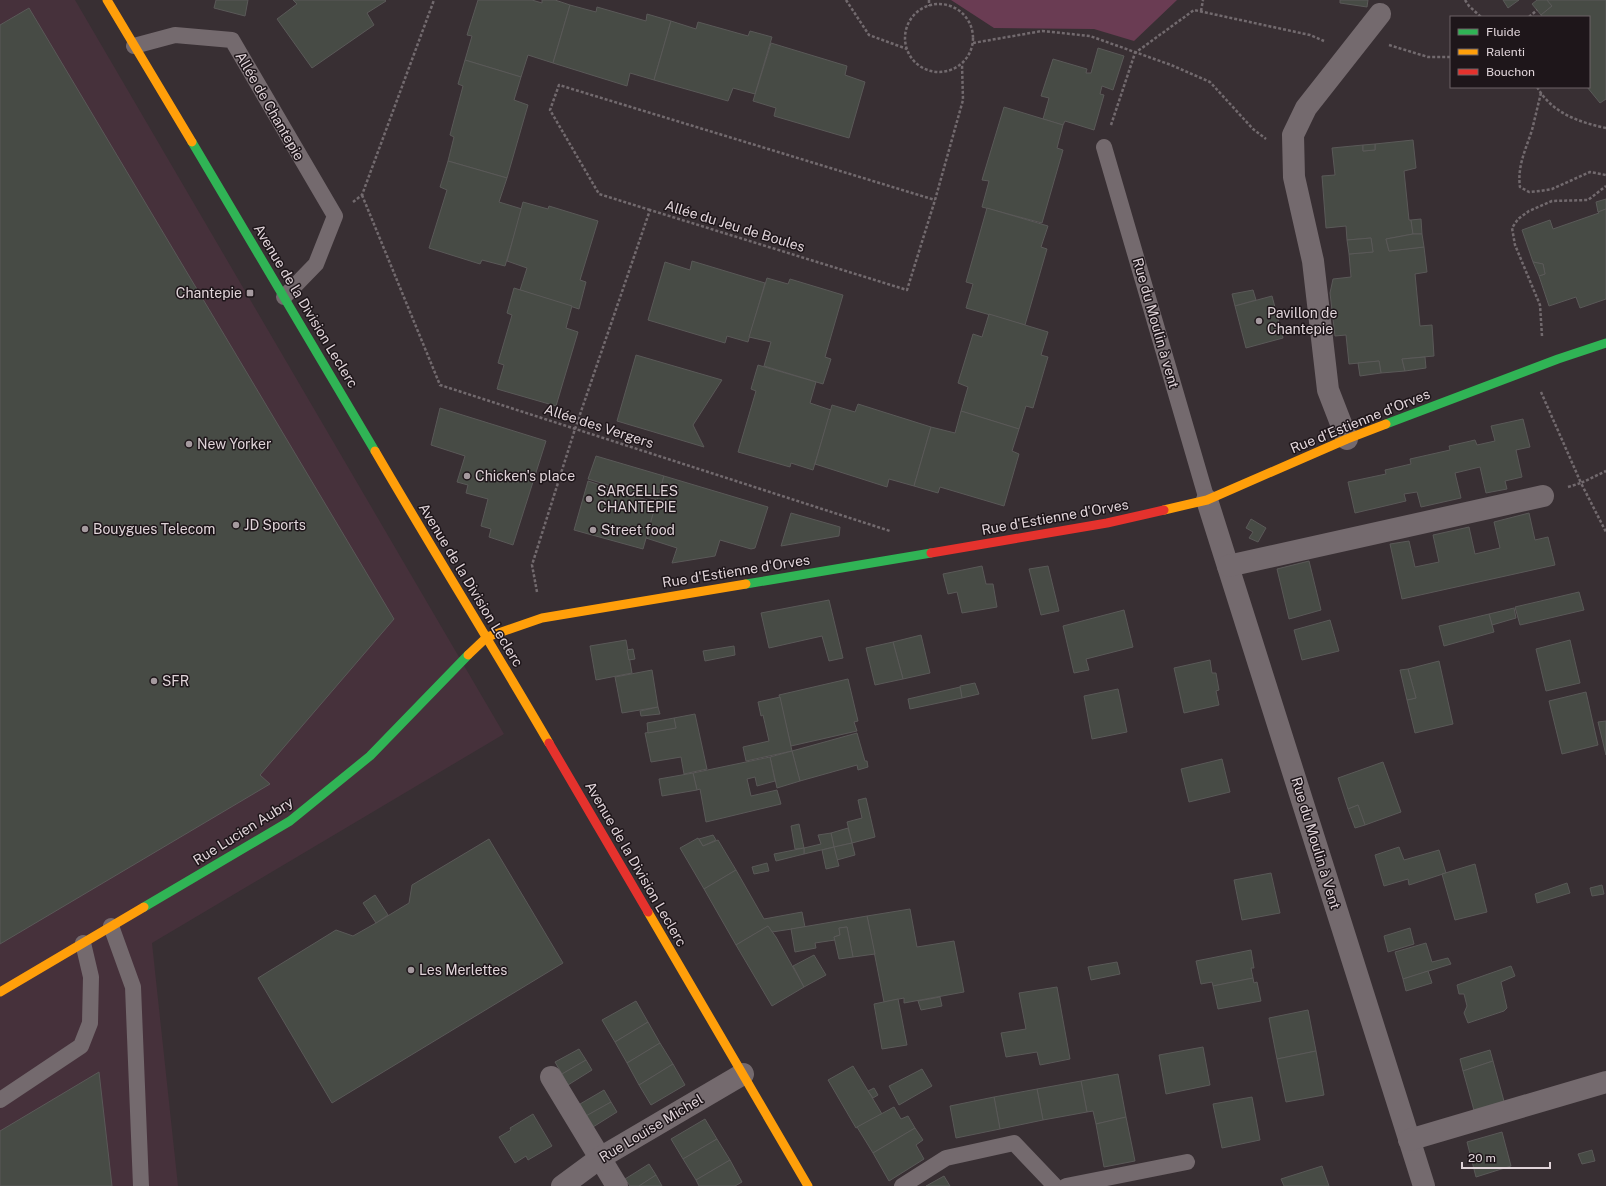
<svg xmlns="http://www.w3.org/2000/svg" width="1606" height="1186" viewBox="0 0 1606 1186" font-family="'Public Sans',sans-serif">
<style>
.built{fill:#46313b}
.green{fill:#6a3c53}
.building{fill:#474b45;stroke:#5a5958}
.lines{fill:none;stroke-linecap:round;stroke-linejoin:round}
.path{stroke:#726a6e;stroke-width:2.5;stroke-dasharray:3 2;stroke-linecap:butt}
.lane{stroke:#746a6e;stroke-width:16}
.street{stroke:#746a6e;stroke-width:22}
.fast{stroke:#30b455;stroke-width:9}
.slow{stroke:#ff9f0a;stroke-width:9}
.jam{stroke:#e5322d;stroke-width:9}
.poi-dot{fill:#a59a9f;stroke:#1e161a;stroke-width:1.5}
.labels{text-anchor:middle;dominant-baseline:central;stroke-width:3;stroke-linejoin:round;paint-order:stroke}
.street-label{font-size:14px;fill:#e0d4d9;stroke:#1e161a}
.poi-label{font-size:14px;fill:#e0d4d9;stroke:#1e161a;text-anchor:start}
</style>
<rect width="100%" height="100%" fill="#382f33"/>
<polygon class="built" points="0,0 75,0 504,734 152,943 178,1186 0,1186"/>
<polygon class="green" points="951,0 1177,0 1134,41 1094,29 994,28"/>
<g class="building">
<polygon points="216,0 248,0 245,16 214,8"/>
<polygon points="293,0 385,0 386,1 367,13 374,25 312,68 277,19 297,4"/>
<polygon points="478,0 532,0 542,3 542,0 555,0 570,5 553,63 528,55 521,77 465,60 472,36 467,35"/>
<polygon points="1340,0 1368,0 1367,7 1340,3"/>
<polygon points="1503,0 1519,0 1508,8"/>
<polygon points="1537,0 1547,0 1552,6 1541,15 1532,4"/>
<polygon points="1547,0 1606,0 1606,99 1600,103 1587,87 1589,87 1589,17 1542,17 1541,15 1552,6"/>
<polygon points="570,5 596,12 597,7 646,21 647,14 671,21 654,80 630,73 627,86 553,63"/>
<polygon points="29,8 394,619 260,775 270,784 0,944 0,25"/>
<polygon points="671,21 696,29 698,22 748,36 750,31 772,37 755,94 733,88 728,101 654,80"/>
<polygon points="771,43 847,66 845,75 865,82 849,138 774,116 776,108 753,101"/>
<polygon points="1098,48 1124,56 1113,90 1102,86 1100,94 1104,95 1094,130 1065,121 1063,125 1043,119 1049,98 1041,96 1053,59 1087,69 1086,73 1091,73"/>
<polygon points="465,60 521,77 514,100 528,105 507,178 448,161 454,137 450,135 463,86 458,84"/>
<polygon points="1004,107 1063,125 1057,148 1063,150 1042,223 982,207 989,181 982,180"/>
<polygon points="1413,140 1416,168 1404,171 1409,220 1411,220 1413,234 1386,239 1389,251 1424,247 1427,272 1415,274 1420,326 1432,325 1434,356 1402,359 1405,371 1381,373 1379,361 1349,364 1346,335 1335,336 1330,293 1333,279 1351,277 1349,254 1373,252 1371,238 1347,240 1346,226 1326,228 1322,176 1335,175 1332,148 1363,145 1363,151 1375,150 1375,144"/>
<polygon points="1375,144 1375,150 1363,151 1363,145"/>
<polygon points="448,161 507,178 499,202 522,209 505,266 482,260 480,264 429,248 447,190 440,187"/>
<polygon points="1606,199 1606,209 1598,212 1596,202"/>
<polygon points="523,202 548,209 549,206 598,221 580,280 586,282 579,309 520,290 527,268 507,261"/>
<polygon points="987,208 1048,226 1041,247 1047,249 1025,325 966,308 973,284 966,282"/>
<polygon points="1606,209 1606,299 1580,308 1576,297 1549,306 1539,276 1545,274 1543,264 1533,262 1522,230 1550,220 1553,229 1599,213 1598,212"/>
<polygon points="1421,219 1422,234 1413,234 1411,220"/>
<polygon points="1413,234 1422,234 1424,247 1389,251 1386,239"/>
<polygon points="1371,238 1373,252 1349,254 1347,240"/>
<polygon points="692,261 765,283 748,342 727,336 725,343 648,320 665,262 690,270"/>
<polygon points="1533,262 1543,264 1545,274 1539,276"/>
<polygon points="767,278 788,284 790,279 843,295 825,357 831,359 823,384 764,366 771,342 749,337"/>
<polygon points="514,288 572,306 566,328 578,332 556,406 497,389 504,365 498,363 512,315 507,313"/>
<polygon points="1253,290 1256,300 1235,306 1232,294"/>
<polygon points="1272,296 1283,338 1246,348 1235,306"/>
<polygon points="989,314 1048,332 1041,355 1048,357 1033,408 1026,406 1019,429 961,411 968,387 958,383 973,334 982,337"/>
<polygon points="636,355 722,380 693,425 704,447 617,421"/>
<polygon points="1425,357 1426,368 1405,371 1402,359"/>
<polygon points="1379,361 1381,373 1360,376 1358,363"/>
<polygon points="758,365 816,382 810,403 831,410 813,470 791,463 790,467 738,452 756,391 751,389"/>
<polygon points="858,404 931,427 914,486 889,479 887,487 815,464 832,405 855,412"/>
<polygon points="440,408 546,441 513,545 489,537 491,529 481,526 488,499 466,493 468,485 457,482 465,456 431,445"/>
<polygon points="961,411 1019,429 1012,451 1019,454 1004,506 940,487 938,493 914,486 931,427 955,433"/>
<polygon points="1523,419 1530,447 1516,450 1522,477 1505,481 1507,489 1486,493 1480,467 1455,473 1461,498 1421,507 1417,492 1404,494 1406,501 1355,513 1348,482 1386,474 1385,470 1411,464 1410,459 1450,450 1449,446 1475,440 1477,445 1495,441 1491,426"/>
<polygon points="596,456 664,476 657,500 588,479"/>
<polygon points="664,476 768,507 755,548 751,549 720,540 715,556 672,563 677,548 646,538"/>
<polygon points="588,481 656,503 643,549 574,530"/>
<polygon points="791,513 840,527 839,536 781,546"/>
<polygon points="1529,513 1535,540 1548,537 1555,565 1402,599 1390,544 1409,541 1415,567 1439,562 1433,535 1469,527 1475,554 1500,548 1494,522"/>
<polygon points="1251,519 1266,528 1258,542 1249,538 1253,532 1246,528"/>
<polygon points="1309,561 1321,610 1289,619 1277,569"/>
<polygon points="982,566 986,584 993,584 997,607 962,613 957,592 948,594 943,574"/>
<polygon points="1048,566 1059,611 1041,615 1029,569"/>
<polygon points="1579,592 1584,610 1520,625 1515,607"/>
<polygon points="829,600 843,658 829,661 822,636 769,648 761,613"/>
<polygon points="1514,608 1516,618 1492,625 1489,614"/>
<polygon points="1124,610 1133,647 1086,659 1089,670 1074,673 1063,626"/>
<polygon points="1489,614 1494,632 1444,646 1439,626"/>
<polygon points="1330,620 1339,651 1302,660 1294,630"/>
<polygon points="921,635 930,673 903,679 893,642"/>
<polygon points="626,640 632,673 596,680 590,646"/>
<polygon points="1570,640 1580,683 1546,691 1536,649"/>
<polygon points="893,642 903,679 875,685 866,648"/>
<polygon points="734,646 735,655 705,661 703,651"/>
<polygon points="633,649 635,659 629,660 627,650"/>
<polygon points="1210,660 1212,673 1216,673 1219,690 1216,691 1219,705 1184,713 1174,668"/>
<polygon points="1439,661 1453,724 1415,733 1407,700 1416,698 1408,669"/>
<polygon points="1408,669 1416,698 1407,700 1400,670"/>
<polygon points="652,670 658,707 622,713 615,677"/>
<polygon points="848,679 858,721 854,722 857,731 791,746 779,695"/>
<polygon points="975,683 979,694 962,698 960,686"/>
<polygon points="960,687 962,698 910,709 908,699"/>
<polygon points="1118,689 1127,732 1092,739 1084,696"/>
<polygon points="1586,692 1598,745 1562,754 1549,701"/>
<polygon points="780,697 792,751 746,761 743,747 769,741 763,715 761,716 758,702"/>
<polygon points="658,707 660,714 641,716 640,711"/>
<polygon points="695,714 707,769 684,774 681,757 651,762 645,733 676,728 674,718"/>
<polygon points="674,718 676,728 648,733 647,723"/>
<polygon points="1606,721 1606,755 1598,722"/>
<polygon points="857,733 865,761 867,761 868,767 858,770 857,765 800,781 792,751"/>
<polygon points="792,751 800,781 777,788 770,757"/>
<polygon points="770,757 775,781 757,786 755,777 747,779 751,796 777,790 781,804 706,822 700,789 697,790 693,773"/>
<polygon points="1222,759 1230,792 1189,802 1181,769"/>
<polygon points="1383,762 1401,812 1365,825 1358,805 1348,809 1338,778"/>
<polygon points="693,773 697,790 662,796 659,779"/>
<polygon points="866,798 875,837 852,843 847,822 862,818 858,800"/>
<polygon points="1358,805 1365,825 1355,828 1348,809"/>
<polygon points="799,824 804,848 795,849 791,826"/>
<polygon points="848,828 852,843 834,847 831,833"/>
<polygon points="831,833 834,847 804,854 804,848 821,844 818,835"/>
<polygon points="713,835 716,840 703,846 699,839"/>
<polygon points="698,838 703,846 718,840 736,870 704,889 680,848"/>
<polygon points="489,839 563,963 332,1103 258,978 336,930 353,936 376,923 409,903 412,885"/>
<polygon points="852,843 855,855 837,860 834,847"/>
<polygon points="834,847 839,866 826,869 822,850"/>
<polygon points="1399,847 1404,860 1439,850 1446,873 1409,885 1408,879 1384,886 1375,855"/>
<polygon points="804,848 804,854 776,861 774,854"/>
<polygon points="767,863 769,871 754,874 752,867"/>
<polygon points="1475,864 1487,912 1455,920 1442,874"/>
<polygon points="736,870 764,919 802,912 805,927 772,932 768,926 736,945 704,889"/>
<polygon points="1271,873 1280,913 1242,920 1234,880"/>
<polygon points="1567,883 1570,893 1537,903 1535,894"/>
<polygon points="1602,885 1604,894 1592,896 1590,888"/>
<polygon points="375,895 388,915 376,923 363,903"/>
<polygon points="910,909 917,947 954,941 964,992 904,1003 904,998 884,1002 867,916"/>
<polygon points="867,916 875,954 853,957 847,927 839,928 840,935 834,937 835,940 815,943 816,948 795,952 791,929"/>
<polygon points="768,926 776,937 804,987 772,1006 736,945"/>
<polygon points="847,927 853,957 839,959 834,937 840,935 839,928"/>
<polygon points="1410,928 1414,944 1388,952 1384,936"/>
<polygon points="1426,943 1432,962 1448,958 1451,964 1403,979 1395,952"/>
<polygon points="1251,950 1254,968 1251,968 1253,978 1213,986 1212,982 1201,984 1196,961"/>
<polygon points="814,955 826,975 804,987 793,966"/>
<polygon points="1117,962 1120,974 1091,980 1088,967"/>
<polygon points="1511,966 1515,976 1501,982 1507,1008 1504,1011 1468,1023 1464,1013 1467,1006 1464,994 1459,994 1457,985"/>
<polygon points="1428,971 1432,983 1406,991 1403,979"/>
<polygon points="1253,978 1254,983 1257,982 1261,1001 1218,1009 1213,986"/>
<polygon points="1057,987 1070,1059 1040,1065 1037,1052 1006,1057 1001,1033 1026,1029 1019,993"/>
<polygon points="940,997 942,1006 921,1010 918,1001"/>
<polygon points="898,999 907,1045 882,1049 874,1004"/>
<polygon points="636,1001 648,1022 615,1042 602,1020"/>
<polygon points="1308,1010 1316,1051 1277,1059 1269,1018"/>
<polygon points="648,1022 660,1043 627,1063 615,1042"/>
<polygon points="660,1043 673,1064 639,1085 627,1063"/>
<polygon points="1203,1047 1210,1085 1166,1094 1159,1055"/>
<polygon points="579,1049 586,1060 562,1074 555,1062"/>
<polygon points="1490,1050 1493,1061 1463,1071 1460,1059"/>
<polygon points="1316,1051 1324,1095 1286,1102 1277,1059"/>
<polygon points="586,1060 592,1070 568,1085 562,1074"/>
<polygon points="1493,1061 1505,1105 1475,1114 1463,1071"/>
<polygon points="673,1064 685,1085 651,1105 639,1085"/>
<polygon points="853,1066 882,1114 856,1128 828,1080"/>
<polygon points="922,1069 932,1086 899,1105 889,1086"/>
<polygon points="99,1072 112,1186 0,1186 0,1131"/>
<polygon points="1118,1074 1126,1117 1096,1124 1093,1111 1087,1112 1081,1081"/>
<polygon points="1081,1081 1087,1112 1043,1120 1037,1089"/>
<polygon points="874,1088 878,1095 873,1098 868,1091"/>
<polygon points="1037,1089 1043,1120 1000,1129 994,1097"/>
<polygon points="604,1090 611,1102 586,1116 580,1104"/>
<polygon points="994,1097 1000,1129 956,1138 950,1106"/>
<polygon points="1252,1097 1260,1140 1222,1148 1213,1104"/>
<polygon points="611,1102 617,1112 593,1127 586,1116"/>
<polygon points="894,1107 901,1119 908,1116 915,1128 873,1153 857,1127"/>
<polygon points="533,1114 552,1146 528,1160 526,1156 515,1163 499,1137 511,1130 510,1128"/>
<polygon points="1126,1117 1135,1161 1104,1167 1096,1124"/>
<polygon points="705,1119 717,1139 683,1159 671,1139"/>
<polygon points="915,1128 923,1140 916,1145 924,1159 889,1181 873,1153"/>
<polygon points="1502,1132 1511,1166 1476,1177 1467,1142"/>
<polygon points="717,1139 730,1160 696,1180 683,1159"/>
<polygon points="1592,1150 1595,1161 1582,1164 1578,1154"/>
<polygon points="730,1160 742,1182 735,1186 699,1186 696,1180"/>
<polygon points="649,1164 656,1175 639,1186 630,1186 625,1179"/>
<polygon points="1322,1166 1329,1186 1284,1186 1281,1179"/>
<polygon points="656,1175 662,1186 639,1186"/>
<polygon points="944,1176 950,1186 926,1186"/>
</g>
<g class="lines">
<g class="path">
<polyline points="846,0 869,35 907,49"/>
<polyline points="929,0 929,6"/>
<polyline points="1465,0 1469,6 1481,17"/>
<circle cx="939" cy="38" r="34"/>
<polyline points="1201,11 1203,0"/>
<polyline points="1529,17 1537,10"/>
<polyline points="973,43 1042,31 1090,36 1171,65 1210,82 1253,129 1266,139"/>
<polyline points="1389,45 1428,57 1451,57"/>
<path d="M1537 87C1552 113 1578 122 1606 128"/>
<path d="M1541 93C1538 105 1535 118 1532 130 1526 149 1517 166 1520 187L1529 192 1540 191 1552 189 1590 172 1606 175"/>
<polyline points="1111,125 1135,53 1194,10 1310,35 1324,41"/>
<polyline points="362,195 440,385 890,531"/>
<polyline points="353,202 362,195 434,0"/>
<polyline points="650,210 599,194 550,110 559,85 935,200"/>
<polyline points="1542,336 1540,305 1515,245 1512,228 1518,219 1529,211 1552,201 1588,200 1606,186"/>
<polyline points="1541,392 1581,483 1606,471"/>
<polyline points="1568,487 1581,483 1606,532"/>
<polyline points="537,592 532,565 575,429 650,210 907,290 935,200 963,100 962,64"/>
</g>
<g class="lane">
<polyline points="134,46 175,35 232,40 335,216 316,264 284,297"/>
<polyline points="1104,147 1207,500"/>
<polyline points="111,926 133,987 141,1186"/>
<polyline points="0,1100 81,1046 90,1023 91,977 83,943"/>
<polyline points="902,1186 946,1158 1014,1143 1055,1186"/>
<polyline points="1066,1186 1187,1162"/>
</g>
<g class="street">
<polyline points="1347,439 1328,390 1313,261 1294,177 1293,135 1306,108 1380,14"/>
<polyline points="1207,500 1424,1186"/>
<polyline points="1228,566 1543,496"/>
<polyline points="551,1077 617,1186"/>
<polyline points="1409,1140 1606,1082"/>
<polyline points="562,1186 600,1158 743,1074"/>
</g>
<g class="fast">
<polyline points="192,142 375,451"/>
<polyline points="1386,424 1558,359 1606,343"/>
<polyline points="746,584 931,553"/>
<polyline points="144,907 290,821 370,756 468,655"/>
</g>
<g class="slow">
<polyline points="107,0 192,142"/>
<path d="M375 451C432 549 492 645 549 743"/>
<polyline points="1164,510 1207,500 1347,439 1386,424"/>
<polyline points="468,655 487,637 542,618 746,584"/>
<polyline points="648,912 808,1186"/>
<polyline points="0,992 144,907"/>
</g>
<g class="jam">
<polyline points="931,553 1107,523 1164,510"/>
<polyline points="549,743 648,912"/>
</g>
</g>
<g class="poi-dot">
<rect x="246" y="289" width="8" height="8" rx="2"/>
<circle cx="1259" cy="321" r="4"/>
<circle cx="189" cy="444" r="4"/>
<circle cx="467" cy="476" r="4"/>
<circle cx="589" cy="499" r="4"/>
<circle cx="236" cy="525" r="4"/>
<circle cx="85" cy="529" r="4"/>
<circle cx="593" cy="530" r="4"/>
<circle cx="154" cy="681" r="4"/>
<circle cx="411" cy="970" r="4"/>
</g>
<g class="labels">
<g class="street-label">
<text transform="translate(270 106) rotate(60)">Allée de Chantepie</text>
<text transform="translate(735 226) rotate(17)">Allée du Jeu de Boules</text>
<text transform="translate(306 306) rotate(59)">Avenue de la Division Leclerc</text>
<text transform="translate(1156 323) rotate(74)">Rue du Moulin à vent</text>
<text transform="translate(1360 421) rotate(-22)">Rue d'Estienne d'Orves</text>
<text transform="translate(599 426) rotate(18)">Allée des Vergers</text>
<text transform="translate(1055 517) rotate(-10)">Rue d'Estienne d'Orves</text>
<text transform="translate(736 571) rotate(-9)">Rue d'Estienne d'Orves</text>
<text transform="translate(471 585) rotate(59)">Avenue de la Division Leclerc</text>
<text transform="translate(243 831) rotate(-32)">Rue Lucien Aubry</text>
<text transform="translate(1316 843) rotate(73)">Rue du Moulin à Vent</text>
<text transform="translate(636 864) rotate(60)">Avenue de la Division Leclerc</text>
<text transform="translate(651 1128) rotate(-31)">Rue Louise Michel</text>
</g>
<g class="poi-label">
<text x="242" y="293" text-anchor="end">Chantepie</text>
<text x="1267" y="313">Pavillon de<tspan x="1267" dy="16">Chantepie</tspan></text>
<text x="197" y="444">New Yorker</text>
<text x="475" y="476">Chicken's place</text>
<text x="597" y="491">SARCELLES<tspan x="597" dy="16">CHANTEPIE</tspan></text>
<text x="244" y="525">JD Sports</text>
<text x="93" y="529">Bouygues Telecom</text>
<text x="601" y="530">Street food</text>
<text x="162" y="681">SFR</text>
<text x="419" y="970">Les Merlettes</text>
</g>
</g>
<rect x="1450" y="16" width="140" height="72" fill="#1e161a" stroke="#6c6266"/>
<rect x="1458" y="29" width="20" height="6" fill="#30b455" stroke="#6c6266"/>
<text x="1486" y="36" font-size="12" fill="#e0d4d9">Fluide</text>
<rect x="1458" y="49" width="20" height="6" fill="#ff9f0a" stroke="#6c6266"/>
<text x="1486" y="56" font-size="12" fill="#e0d4d9">Ralenti</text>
<rect x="1458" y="69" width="20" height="6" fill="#e5322d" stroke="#6c6266"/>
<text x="1486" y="76" font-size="12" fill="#e0d4d9">Bouchon</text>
<path d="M1462 1162v6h88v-6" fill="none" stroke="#e0d4d9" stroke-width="2"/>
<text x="1468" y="1162" font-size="12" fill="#e0d4d9" stroke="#1e161a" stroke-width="3" paint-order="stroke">20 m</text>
</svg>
